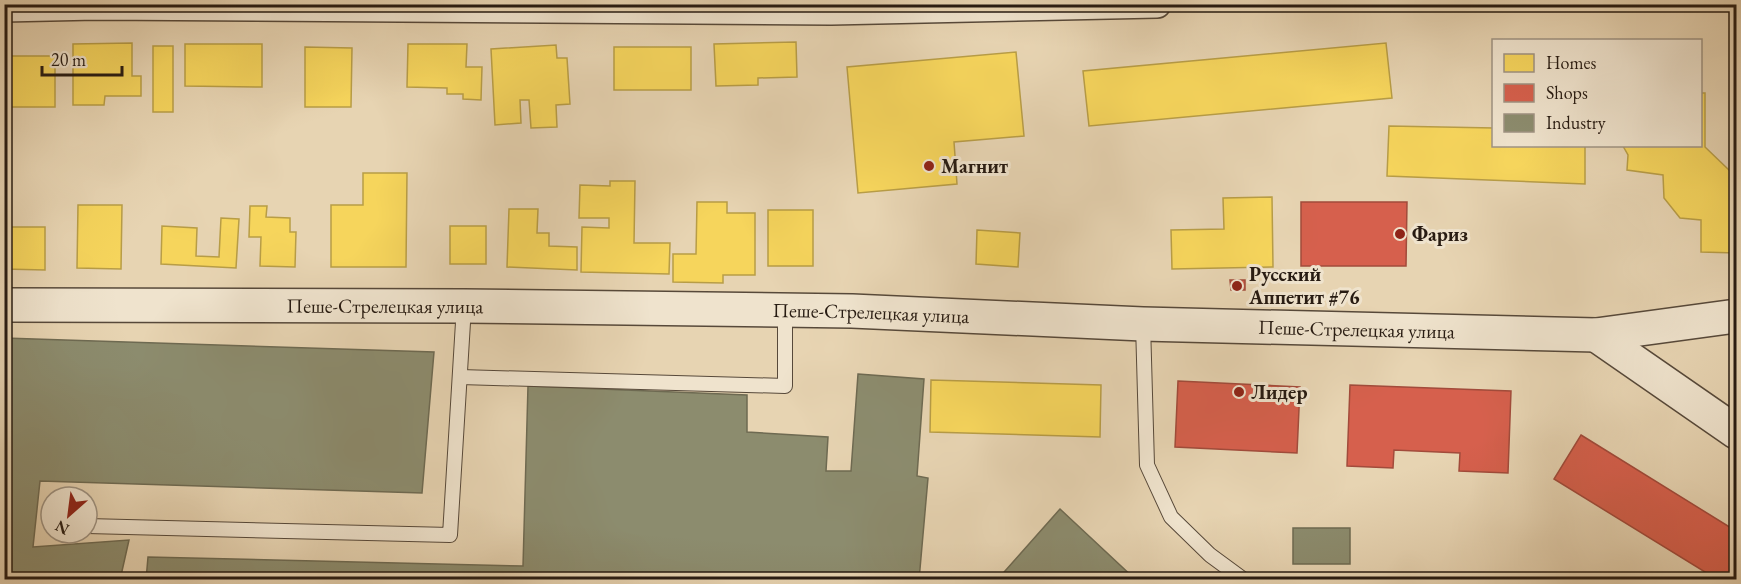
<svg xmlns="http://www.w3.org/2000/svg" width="1741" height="584" viewBox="0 0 1741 584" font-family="'EB Garamond',serif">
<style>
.homes{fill:#f6d55c;stroke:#b89d46;stroke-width:1.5}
.shops{fill:#d6604d;stroke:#a24b3b;stroke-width:1.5}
.industry{fill:#8c8c6e;stroke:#6e6a52;stroke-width:1.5}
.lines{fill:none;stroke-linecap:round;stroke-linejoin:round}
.service-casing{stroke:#57493a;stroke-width:16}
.minor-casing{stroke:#57493a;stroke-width:30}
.tertiary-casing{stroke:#57493a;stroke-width:36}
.service{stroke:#efe3cd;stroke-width:14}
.minor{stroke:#efe3cd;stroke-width:27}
.tertiary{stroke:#efe3cd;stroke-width:33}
.poi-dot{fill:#8f2418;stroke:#efe3cd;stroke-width:2}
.labels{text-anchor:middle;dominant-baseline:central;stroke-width:6;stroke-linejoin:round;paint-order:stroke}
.poi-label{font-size:20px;font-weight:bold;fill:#271b12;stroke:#efe3cd;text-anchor:start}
.street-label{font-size:20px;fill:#271b12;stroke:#efe3cd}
</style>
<rect width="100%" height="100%" fill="#e7d4b2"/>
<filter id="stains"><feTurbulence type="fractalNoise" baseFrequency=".00333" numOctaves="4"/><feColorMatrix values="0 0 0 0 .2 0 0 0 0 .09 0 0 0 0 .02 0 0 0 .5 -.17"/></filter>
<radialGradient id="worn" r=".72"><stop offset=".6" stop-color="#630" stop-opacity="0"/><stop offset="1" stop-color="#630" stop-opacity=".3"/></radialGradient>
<g class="homes">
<polygon points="796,42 797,77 758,78 758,85 716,86 714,44"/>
<polygon points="132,43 132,76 141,76 141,96 105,96 104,105 73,105 73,44"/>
<polygon points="1386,43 1392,98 1089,126 1083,71"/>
<polygon points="185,44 262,44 262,87 185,86"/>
<polygon points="408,44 467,44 466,67 482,67 481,100 463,99 463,94 447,94 447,88 407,87"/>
<polygon points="556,45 557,58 567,58 570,104 556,105 557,127 531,128 529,100 520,100 521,123 495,125 491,49"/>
<rect x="153" y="46" width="20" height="66"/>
<polygon points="305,47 352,48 351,107 305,107"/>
<rect x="614" y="47" width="77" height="43"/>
<polygon points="1016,52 1024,136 954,142 957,184 858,193 847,67"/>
<rect x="9" y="56" width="46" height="51"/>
<polygon points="1700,93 1705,93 1705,147 1729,170 1736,170 1736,253 1701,252 1701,220 1680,218 1664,198 1663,175 1627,170 1628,155 1623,146 1700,146"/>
<polygon points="1389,126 1494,128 1494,146 1585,146 1585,184 1387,176"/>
<polygon points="363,173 407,173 406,267 331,267 331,205 363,205"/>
<polygon points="610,181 635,181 634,243 670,243 669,274 581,272 582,227 609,228 609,218 579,218 580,185 610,186"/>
<polygon points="1272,197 1273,267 1172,269 1171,230 1224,229 1223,198"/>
<polygon points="697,202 727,202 727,213 755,213 755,275 723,275 723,283 673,282 673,254 696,254"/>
<polygon points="78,205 122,205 121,269 77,268"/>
<polygon points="250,206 267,206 266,217 290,218 290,232 296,232 295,267 260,266 261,237 249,237"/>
<polygon points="509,209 538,209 537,233 549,233 549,246 577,247 577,270 507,267"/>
<rect x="768" y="210" width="45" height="56"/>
<polygon points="221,218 239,219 236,268 161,264 162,226 197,228 196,256 219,257"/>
<rect x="450" y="226" width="36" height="38"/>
<polygon points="4,227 45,227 45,270 4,269"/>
<polygon points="977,230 1020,233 1018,267 976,264"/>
<polygon points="931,380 1101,385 1100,437 930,432"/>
</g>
<g class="shops">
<polygon points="1301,202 1407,202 1406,266 1301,266"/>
<polygon points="1230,280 1245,280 1245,290 1231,290"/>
<polygon points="1178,381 1300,387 1297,453 1175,447"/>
<polygon points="1350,385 1511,391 1508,473 1459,471 1460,453 1394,450 1393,468 1347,466"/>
<polygon points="1581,435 1736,531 1736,580 1718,580 1554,479"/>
</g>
<g class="industry">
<polygon points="4,338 434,352 422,493 40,481 33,547 129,540 120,580 4,580"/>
<polygon points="858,374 924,379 917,476 928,478 919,580 146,580 148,557 523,566 528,386 747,395 747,432 828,437 826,471 851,471"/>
<polygon points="1060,509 1136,580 997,580"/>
<rect x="1293" y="528" width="57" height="36"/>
</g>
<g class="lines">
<g class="service-casing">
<g id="service">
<polyline points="1143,324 1147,465 1171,517 1210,555 1244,580"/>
<polyline points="460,377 785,386 785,310"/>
<polyline points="87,526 450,535 464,306"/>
</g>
</g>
<g class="minor-casing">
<polyline id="minor" points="4,8 96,6 831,11 1157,4"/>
</g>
<g class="tertiary-casing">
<g id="tertiary">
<path id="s1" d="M4 305 464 306 852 311 1143 324 1596 335 1736 316"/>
<polyline points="1596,335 1736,432"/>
</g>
</g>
<use href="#service" class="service"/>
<use href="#minor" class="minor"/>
<use href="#tertiary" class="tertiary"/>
</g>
<g class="poi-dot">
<circle cx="929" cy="166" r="6"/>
<circle cx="1400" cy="234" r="6"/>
<circle cx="1237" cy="286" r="6"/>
<circle cx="1239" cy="392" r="6"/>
</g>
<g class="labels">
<g class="poi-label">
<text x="941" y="166">Магнит</text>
<text x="1412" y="234">Фариз</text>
<text x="1249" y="274">Русский<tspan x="1249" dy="23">Аппетит #76</tspan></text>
<text x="1251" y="392">Лидер</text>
</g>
<g class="street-label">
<text stroke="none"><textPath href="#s1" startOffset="381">Пеше-Стрелецкая улица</textPath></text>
<text stroke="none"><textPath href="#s1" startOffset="867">Пеше-Стрелецкая улица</textPath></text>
<text stroke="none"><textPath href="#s1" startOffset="1353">Пеше-Стрелецкая улица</textPath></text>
</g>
</g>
<rect width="1741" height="584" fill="none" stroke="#e7d4b2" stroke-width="24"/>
<rect x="6" y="6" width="1729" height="572" fill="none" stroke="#271b12" stroke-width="3"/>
<rect x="12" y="12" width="1717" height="560" fill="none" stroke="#271b12" stroke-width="1.5"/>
<rect x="1492" y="39" width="210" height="108" fill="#efe3cd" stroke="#9f9382" stroke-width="1.5"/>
<rect x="1504" y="54" width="30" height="18" fill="#f6d55c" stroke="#9f9382" stroke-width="1.5"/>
<text x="1546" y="69" font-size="18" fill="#271b12">Homes</text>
<rect x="1504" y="84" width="30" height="18" fill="#d6604d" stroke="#9f9382" stroke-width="1.5"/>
<text x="1546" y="99" font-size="18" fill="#271b12">Shops</text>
<rect x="1504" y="114" width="30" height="18" fill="#8c8c6e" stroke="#9f9382" stroke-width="1.5"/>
<text x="1546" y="129" font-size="18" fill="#271b12">Industry</text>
<g transform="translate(69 515) rotate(208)"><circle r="28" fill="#efe3cd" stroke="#9f9382" stroke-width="1.5"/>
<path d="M0-4.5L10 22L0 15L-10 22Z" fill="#8f2418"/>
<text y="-9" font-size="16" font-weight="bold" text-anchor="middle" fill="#271b12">N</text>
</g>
<path d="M42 66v9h80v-9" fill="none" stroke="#271b12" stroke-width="3"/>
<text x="51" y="66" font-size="18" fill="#271b12" stroke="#efe3cd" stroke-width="4.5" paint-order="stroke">20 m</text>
<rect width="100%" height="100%" filter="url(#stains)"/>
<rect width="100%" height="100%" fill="url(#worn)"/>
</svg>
